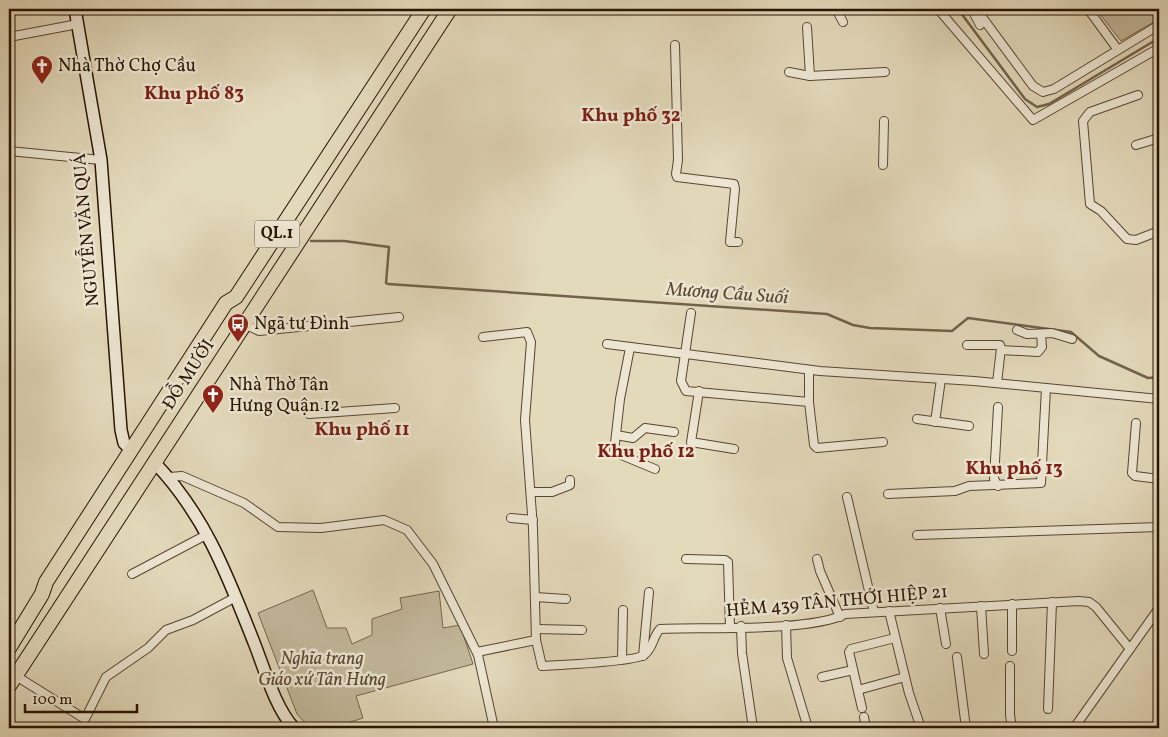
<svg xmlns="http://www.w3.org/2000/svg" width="1168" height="737" viewBox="0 0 1168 737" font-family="Vollkorn,serif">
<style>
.green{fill:#c3b89c;stroke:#76664f}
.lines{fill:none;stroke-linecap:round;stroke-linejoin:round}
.stream{stroke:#73624b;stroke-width:2.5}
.street-casing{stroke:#584630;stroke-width:10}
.secondary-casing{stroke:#291502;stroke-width:14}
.highway-casing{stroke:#291502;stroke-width:16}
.street{stroke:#ede6d3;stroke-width:8}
.secondary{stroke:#ede6d3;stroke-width:11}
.highway{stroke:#e3d9bb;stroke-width:14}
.labels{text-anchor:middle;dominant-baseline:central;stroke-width:5;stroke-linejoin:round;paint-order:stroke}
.shield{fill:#ede6d3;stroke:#645441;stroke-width:1}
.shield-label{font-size:16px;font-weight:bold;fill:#291502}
.poi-label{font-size:18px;fill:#291502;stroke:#ede6d3;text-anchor:start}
.street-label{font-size:18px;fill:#291502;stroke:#ede6d3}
.park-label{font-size:18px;font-style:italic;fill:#574630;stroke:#ede6d3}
.neighbourhood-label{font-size:19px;font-weight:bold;fill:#7a1f14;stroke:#ede6d3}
.water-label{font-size:19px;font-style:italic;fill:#5a4933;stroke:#ede6d3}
</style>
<rect width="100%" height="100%" fill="#e3d9bb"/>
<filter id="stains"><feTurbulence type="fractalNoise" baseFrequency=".004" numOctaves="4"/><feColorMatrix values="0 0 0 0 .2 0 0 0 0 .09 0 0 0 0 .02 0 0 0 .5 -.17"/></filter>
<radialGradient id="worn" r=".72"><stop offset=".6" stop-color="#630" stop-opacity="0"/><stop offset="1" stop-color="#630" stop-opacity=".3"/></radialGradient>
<g class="green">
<polygon points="1096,9 1159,9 1159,19 1121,41"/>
<polygon points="313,590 327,628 346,628 352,644 372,635 372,619 402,609 400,598 439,591 443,628 460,625 473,664 356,696 363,718 331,728 310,728 297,714 258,613"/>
</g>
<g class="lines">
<g class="stream">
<polyline points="958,9 1025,99 1037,107 1049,104 1159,38"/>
<polyline points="311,241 344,241 389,247 386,283 388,284 827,314 853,325 870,328 952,331 968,318 1071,332 1099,356 1148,378 1159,377"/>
</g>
<g class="street-casing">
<g id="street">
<polyline points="836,9 843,22"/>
<polyline points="938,9 1033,120 1159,48"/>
<polyline points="976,9 1033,86 1043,92 1054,89 1159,25"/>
<polyline points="1088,9 1118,50"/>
<polyline points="972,10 980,25"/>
<polyline points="807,27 810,76"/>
<polyline points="9,37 78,24"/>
<polyline points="675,45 678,160 676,174 677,177 734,184 735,189 730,242 738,242"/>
<polyline points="789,72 810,76 885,72"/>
<polyline points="1138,95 1090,112 1083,121 1090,204 1101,211 1127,239 1136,240 1159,231"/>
<polyline points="1136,145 1159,138"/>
<polyline points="9,151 101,160"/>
<polyline points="883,165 884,121"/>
<polyline points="691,313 681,381 686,391 809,402 814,445 817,448 883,442"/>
<polyline points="244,324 259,331 399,317"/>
<polyline points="1017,330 1027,334 1052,333 1072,339"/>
<polyline points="607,344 820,371 974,381 1159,399"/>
<polyline points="967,345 1000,345 1001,348 997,383"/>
<polyline points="630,348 620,399 614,452 655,469"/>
<polyline points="1001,350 1038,352 1042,347 1041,334"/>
<polyline points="699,391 691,442 734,449"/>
<polyline points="809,402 809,370"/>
<polyline points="309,414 395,408"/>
<polyline points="917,419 969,426"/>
<polyline points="935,422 941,379"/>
<polyline points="1136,423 1132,473 1135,476 1159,479"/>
<polyline points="616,435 633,438 645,428 674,432"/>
<polyline points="169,477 182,476 244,503 278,527 321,528 384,520 407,530 433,564 478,655 494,728"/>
<polyline points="998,486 994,479 998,407"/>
<polyline points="531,492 552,492 570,485 570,480"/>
<polyline points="888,494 955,491 969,486 1041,483 1046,388"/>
<polyline points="847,497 874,612"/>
<polyline points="511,518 533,520"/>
<polyline points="917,535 1159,527"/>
<polyline points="686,559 725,560 728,562 730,627"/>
<polyline points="817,559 820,571 840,617"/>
<polyline points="132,574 208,534"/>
<polyline points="535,597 566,599"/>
<polyline points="1012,604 1012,651"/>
<polyline points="981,606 984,654"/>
<polyline points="940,608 946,644"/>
<polyline points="889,611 909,693 921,728"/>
<polyline points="786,625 787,658 808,728"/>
<polyline points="741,626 742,653 753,728"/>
<polyline points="536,629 582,630"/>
<path d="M536 640 542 666C559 665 634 662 644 655 653 649 653 636 660 629 703 627 811 632 845 614L1079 601 1089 602 1096 607 1130 649"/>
<polyline points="477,652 536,640 533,528 525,420 531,342 527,332 483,337"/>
<polyline points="643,656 649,592"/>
<polyline points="957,657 966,728"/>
<polyline points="622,659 623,610"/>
<polyline points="1010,666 1010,715 1012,728"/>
<polyline points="16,676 85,719 106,677 148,648 166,630 193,620 236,597"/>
<polyline points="822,677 853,670"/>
<polyline points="858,690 905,677"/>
<polyline points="862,708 849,652 851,649 895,638"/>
<polyline points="1048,709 1052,602"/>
<polyline points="864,717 866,728"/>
<polyline points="1074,728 1159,608"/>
</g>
</g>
<g class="secondary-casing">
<g id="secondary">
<polyline points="75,9 101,160 121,430 124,443 129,448"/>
<path d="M154 462C206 516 228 577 255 645 265 671 276 709 294 728"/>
</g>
</g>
<g class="highway-casing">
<g id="highway">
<polyline points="9,648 42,594 46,582 226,303 236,297 424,9"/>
<polyline points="9,686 450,9"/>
</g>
</g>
<use href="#street" class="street"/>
<use href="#secondary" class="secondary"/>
<use href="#highway" class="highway"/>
</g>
<defs>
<g id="church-pin" transform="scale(1.125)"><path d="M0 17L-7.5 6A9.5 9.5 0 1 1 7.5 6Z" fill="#8f2418" stroke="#ede6d3"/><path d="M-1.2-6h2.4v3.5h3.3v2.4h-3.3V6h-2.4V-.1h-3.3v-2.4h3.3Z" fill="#fff"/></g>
<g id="bus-pin" transform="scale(1.125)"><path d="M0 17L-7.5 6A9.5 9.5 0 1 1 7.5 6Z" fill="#8f2418" stroke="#ede6d3"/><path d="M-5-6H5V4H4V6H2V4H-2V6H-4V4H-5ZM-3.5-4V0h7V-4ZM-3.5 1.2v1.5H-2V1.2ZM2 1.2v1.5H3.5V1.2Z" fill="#fff"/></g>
</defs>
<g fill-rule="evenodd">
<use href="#church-pin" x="42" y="66"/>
<use href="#bus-pin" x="238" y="324"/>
<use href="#church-pin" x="213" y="395"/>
</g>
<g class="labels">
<rect class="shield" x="254.5" y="220.5" width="45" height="27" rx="4"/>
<g class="shield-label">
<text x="277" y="234">QL.1</text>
</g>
<g class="poi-label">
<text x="58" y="66">Nhà Thờ Chợ Cầu</text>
<text x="254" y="324">Ngã tư Đình</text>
<text x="229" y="385">Nhà Thờ Tân<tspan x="229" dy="21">Hưng Quận 12</tspan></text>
</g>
<g class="street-label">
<text transform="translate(87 230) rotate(-95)">NGUYỄN VĂN QUÁ</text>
<text transform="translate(189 375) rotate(-57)">ĐỖ MƯỜI</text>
<text transform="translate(837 602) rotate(-5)">HẺM 439 TÂN THỚI HIỆP 21</text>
</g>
<g class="park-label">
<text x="322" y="659">Nghĩa trang<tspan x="322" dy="21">Giáo xứ Tân Hưng</tspan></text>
</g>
<g class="neighbourhood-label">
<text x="194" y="94">Khu phố 83</text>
<text x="631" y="116">Khu phố 32</text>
<text x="362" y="430">Khu phố 11</text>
<text x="646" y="452">Khu phố 12</text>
<text x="1014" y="469">Khu phố 13</text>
</g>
<g class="water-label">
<text transform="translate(727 294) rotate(4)">Mương Cầu Suối</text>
</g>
</g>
<rect width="1168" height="737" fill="none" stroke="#e3d9bb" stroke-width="30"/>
<rect x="10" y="10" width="1148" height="717" fill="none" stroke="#291502" stroke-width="2.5"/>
<rect x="15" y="15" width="1138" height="707" fill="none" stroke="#291502"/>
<path d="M25 704v8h112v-8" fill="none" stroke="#291502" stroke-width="2.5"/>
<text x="32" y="704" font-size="15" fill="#291502" stroke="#ede6d3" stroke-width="4" paint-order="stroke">100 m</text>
<rect width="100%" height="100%" filter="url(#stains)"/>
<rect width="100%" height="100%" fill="url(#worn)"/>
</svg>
